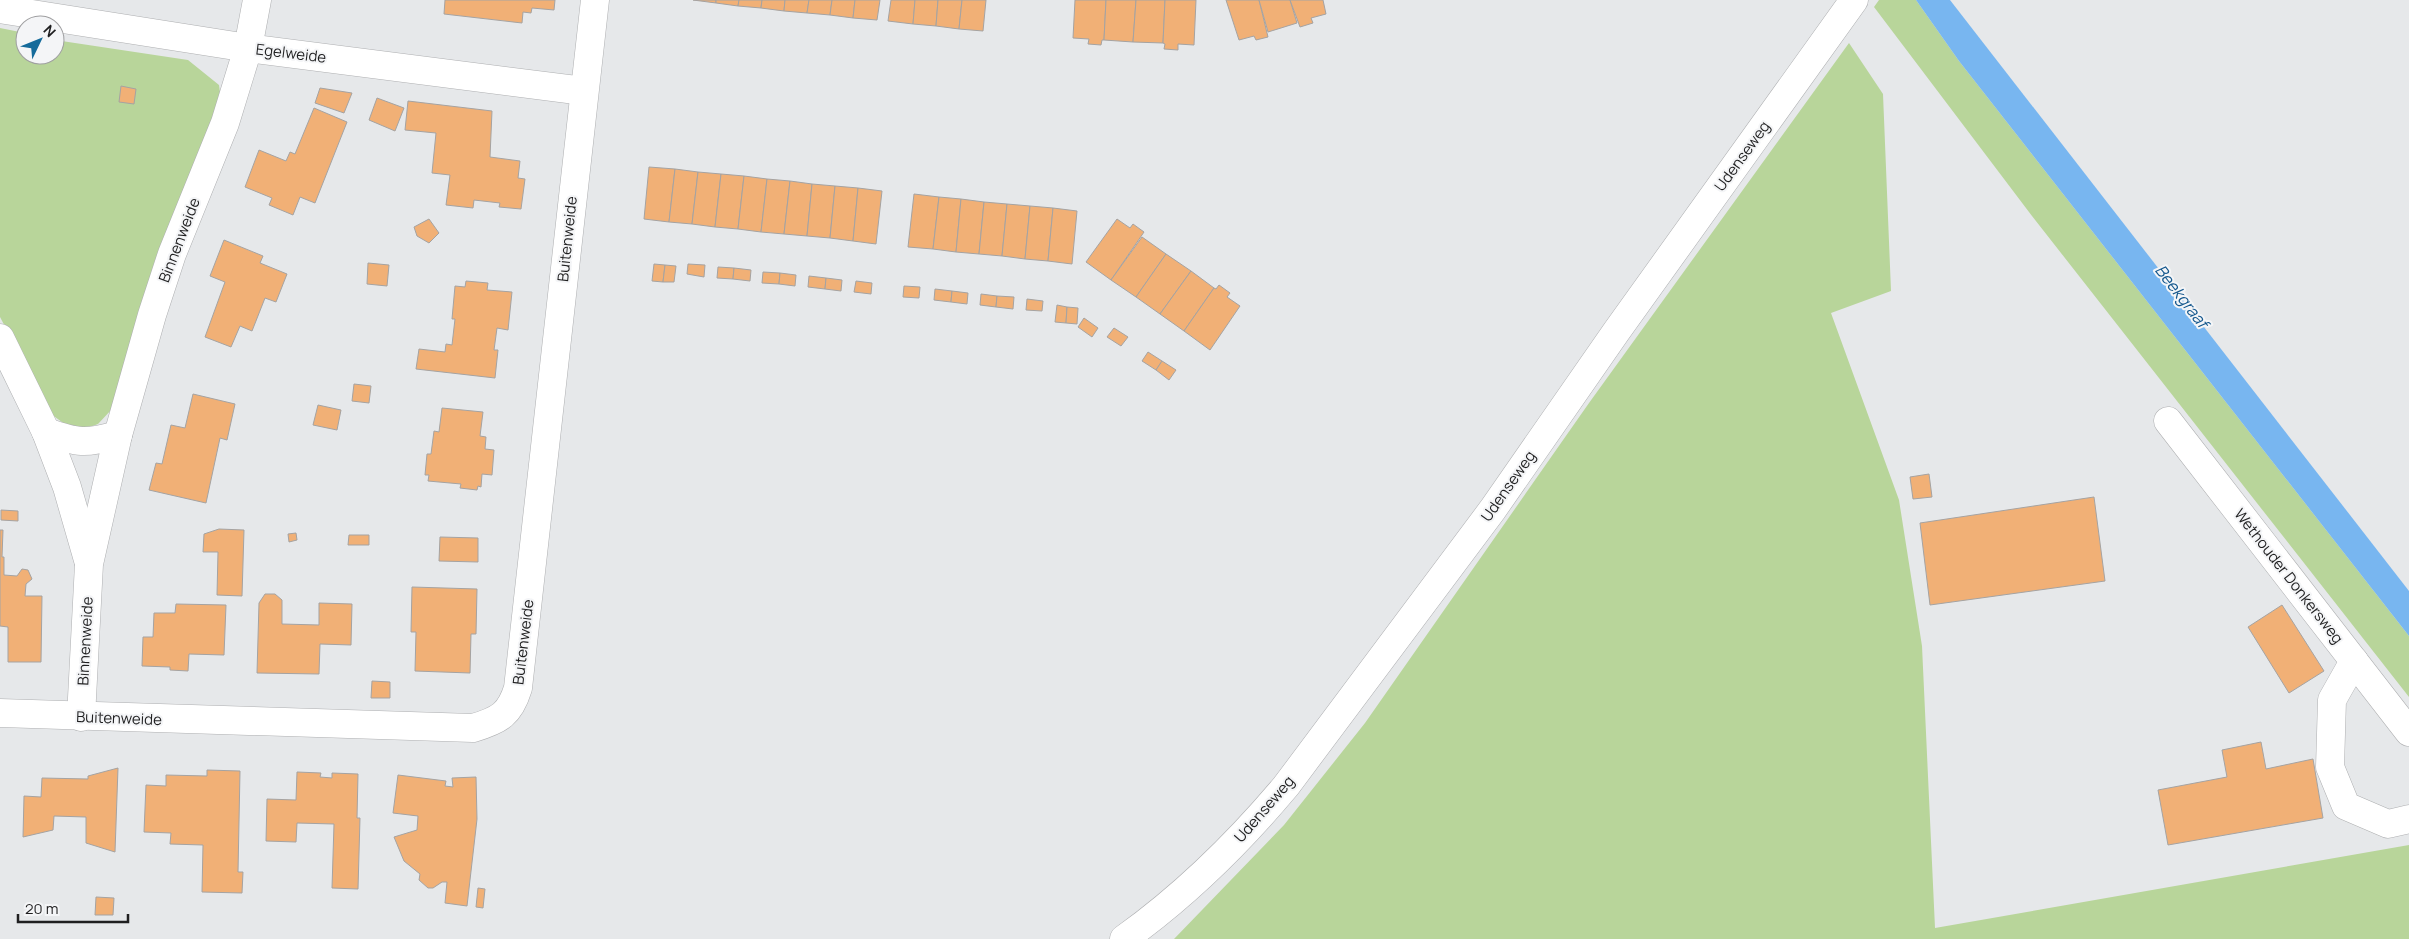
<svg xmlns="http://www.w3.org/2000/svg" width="2409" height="939" viewBox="0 0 2409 939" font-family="Manrope,sans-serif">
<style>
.green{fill:#b8d59a}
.water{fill:#78b6f0}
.building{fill:#f1b076;stroke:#a5a3a2}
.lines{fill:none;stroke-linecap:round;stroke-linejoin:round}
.minor-casing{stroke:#aeafb1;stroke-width:29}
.major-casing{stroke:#aeafb1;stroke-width:29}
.minor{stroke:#fff;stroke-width:28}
.major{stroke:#fff;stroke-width:28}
.labels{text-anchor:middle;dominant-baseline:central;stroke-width:4;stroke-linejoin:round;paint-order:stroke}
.street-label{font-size:15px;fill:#1f1f20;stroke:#f4f5f7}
.water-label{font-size:16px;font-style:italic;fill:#14578d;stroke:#f4f5f7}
</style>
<rect width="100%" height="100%" fill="#e6e8ea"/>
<g class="green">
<polygon points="1879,0 1916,0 1959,61 2409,636 2409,697 2032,216 1874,7"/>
<polygon points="0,28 25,33 25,55 55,55 55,40 188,60 219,85 221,100 112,409 98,424 84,429 70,428 51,414 0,317"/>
<polygon points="1849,43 1883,94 1891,291 1831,313 1899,500 1922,646 1935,928 2409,845 2409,939 1174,939 1284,825 1365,723 1589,403"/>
</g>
<polygon class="water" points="1916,0 1950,0 2409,591 2409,636 1959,61"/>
<g class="building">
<polygon points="445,0 555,0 554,10 532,8 531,13 523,12 522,23 444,14"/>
<polygon points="693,0 716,0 716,3"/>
<polygon points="716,0 739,0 738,6 716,3"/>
<polygon points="739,0 762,0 761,8 738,6"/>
<polygon points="762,0 785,0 784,11 761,8"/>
<polygon points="785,0 809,0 807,13 784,11"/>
<polygon points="809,0 832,0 830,15 807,13"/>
<polygon points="832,0 855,0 853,18 830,15"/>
<polygon points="855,0 880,0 877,20 853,18"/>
<polygon points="891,0 915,0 913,24 888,21"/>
<polygon points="915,0 938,0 936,26 913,24"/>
<polygon points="938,0 962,0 959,29 936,26"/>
<polygon points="962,0 986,0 983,31 959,29"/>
<polygon points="1075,0 1106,0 1104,40 1102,40 1101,45 1088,44 1089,39 1073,38"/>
<polygon points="1106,0 1136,0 1133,42 1104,40"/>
<polygon points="1136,0 1165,0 1163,43 1133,42"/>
<polygon points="1165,0 1196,0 1194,45 1178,44 1178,50 1164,49 1165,44 1163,43"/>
<polygon points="1226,0 1259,0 1268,37 1256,40 1254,36 1239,40"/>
<polygon points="1259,0 1290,0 1297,23 1268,32"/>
<polygon points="1290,0 1323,0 1326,14 1311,18 1313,23 1300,27"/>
<polygon points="121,86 136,89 134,104 119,102"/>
<polygon points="320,88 352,93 344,113 315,103"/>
<polygon points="377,98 404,108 395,131 369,120"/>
<polygon points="408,101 492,111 490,157 520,161 518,178 525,179 521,209 499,207 500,203 474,200 473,208 446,205 450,175 432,173 436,133 405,130"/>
<polygon points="314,108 347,122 315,203 300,197 293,215 269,205 272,198 245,187 259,150 286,161 290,152 295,154"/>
<polygon points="649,167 675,169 669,222 644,219"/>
<polygon points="675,169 698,172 692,224 669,222"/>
<polygon points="698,172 721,174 715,227 692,224"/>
<polygon points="721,174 744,176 738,229 715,227"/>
<polygon points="744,176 767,179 761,232 738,229"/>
<polygon points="767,179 790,181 784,234 761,232"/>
<polygon points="790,181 812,184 807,236 784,234"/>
<polygon points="812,184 835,186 830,238 807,236"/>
<polygon points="835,186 858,188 853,241 830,238"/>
<polygon points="858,188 882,191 876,244 853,241"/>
<polygon points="914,194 939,197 933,249 908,247"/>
<polygon points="939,197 961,199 956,252 933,249"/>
<polygon points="961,199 984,202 979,254 956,252"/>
<polygon points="984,202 1007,204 1002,256 979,254"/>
<polygon points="1007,204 1030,206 1025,259 1002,256"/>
<polygon points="1030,206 1053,208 1048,261 1025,259"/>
<polygon points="1053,208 1077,211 1072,264 1048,261"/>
<polygon points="429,219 439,233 429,243 417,236 414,227"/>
<polygon points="1117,219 1130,228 1133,224 1144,232 1111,280 1086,262"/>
<polygon points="1142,237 1166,254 1136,297 1111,280"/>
<polygon points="224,240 263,256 260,263 287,274 276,302 265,298 252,331 240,326 231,347 205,337 225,282 210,276"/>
<polygon points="1166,254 1191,271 1160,314 1136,297"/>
<polygon points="368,263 389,265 387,286 367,284"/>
<polygon points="654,264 665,265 663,282 652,281"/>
<polygon points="688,264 705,265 704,277 687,274"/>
<polygon points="665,265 676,266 674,282 663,282"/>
<polygon points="718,267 734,268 733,279 717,278"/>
<polygon points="734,268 751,270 750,281 733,279"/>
<polygon points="1191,271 1214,288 1184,331 1160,314"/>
<polygon points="763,272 780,273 779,284 762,283"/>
<polygon points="780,273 796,275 795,286 779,284"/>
<polygon points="809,276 826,278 825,289 808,287"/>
<polygon points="826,278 842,280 841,291 825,289"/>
<polygon points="466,281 488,283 487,290 512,292 508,330 497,328 494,350 498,350 495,378 416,369 419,349 445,352 446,344 452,345 455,319 452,319 455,286 465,287"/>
<polygon points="856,281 872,283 871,294 854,292"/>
<polygon points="1219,285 1230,293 1227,297 1240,306 1210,350 1184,331 1214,288 1216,289"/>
<polygon points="904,286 920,287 919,298 903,297"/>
<polygon points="935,289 952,291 951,302 934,300"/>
<polygon points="952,291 968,293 967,304 951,302"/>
<polygon points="981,294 997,296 996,307 980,305"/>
<polygon points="997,296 1014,297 1013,309 996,307"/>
<polygon points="1027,299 1043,301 1042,311 1026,310"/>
<polygon points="1057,305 1067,307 1066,323 1055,322"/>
<polygon points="1067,307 1078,308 1077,324 1066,323"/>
<polygon points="1084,318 1098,328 1092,337 1078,327"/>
<polygon points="1114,328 1128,337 1121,346 1107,337"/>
<polygon points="1148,352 1162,361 1156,370 1142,361"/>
<polygon points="1162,361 1176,370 1169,380 1156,370"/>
<polygon points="354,384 371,386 369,403 352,401"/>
<polygon points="193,394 235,404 227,440 220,438 206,503 149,490 156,463 162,464 171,425 185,428"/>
<polygon points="318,405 341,410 337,430 313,425"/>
<polygon points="442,408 483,412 480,436 486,437 485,449 494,450 492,475 482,474 481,487 478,486 477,490 460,488 461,484 428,481 429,475 425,475 427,454 431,454 434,431 439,432"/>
<polygon points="1929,474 1932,497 1913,499 1910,477"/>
<polygon points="2094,497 2105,581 1930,605 1920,523"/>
<polygon points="1,510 18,511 18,521 1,520"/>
<polygon points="219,529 244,530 242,596 217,595 218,552 203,552 204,534"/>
<polygon points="0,530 3,530 2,557 4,557 4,575 17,576 22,569 28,570 32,579 26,584 25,596 42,596 41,662 8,662 8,627 0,626"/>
<polygon points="296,533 297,540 289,542 288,534"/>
<polygon points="349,535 369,535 369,545 348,545"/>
<polygon points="440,537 478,538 478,562 439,561"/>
<polygon points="412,587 477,589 476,634 471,634 470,673 415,671 416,632 411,632"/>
<polygon points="265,594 275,594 282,600 282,624 319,625 319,603 352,604 351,645 320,644 319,674 257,673 259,603"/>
<polygon points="176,604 226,605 224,655 189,654 188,671 170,670 170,667 142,666 143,637 153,637 154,613 175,613"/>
<polygon points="2282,605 2324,671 2289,693 2248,627"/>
<polygon points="372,681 390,682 390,698 371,698"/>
<polygon points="2261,742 2266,769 2313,759 2323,818 2168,845 2158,790 2227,777 2222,750"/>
<polygon points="118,768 115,852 86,843 86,817 54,816 53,830 23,837 24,796 41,797 42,778 88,779 88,776"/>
<polygon points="207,770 240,771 238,872 243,872 242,893 202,892 203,845 170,844 171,833 144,832 146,785 166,786 166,775 207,776"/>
<polygon points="297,772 321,773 320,777 332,778 332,773 358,774 357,818 360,818 358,889 332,888 334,824 297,823 296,842 266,841 267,799 296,800"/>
<polygon points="398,775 446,781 445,786 453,787 452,778 476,777 477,819 467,906 445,903 447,882 442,882 433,888 428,888 419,880 420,874 404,861 394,837 417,830 418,816 393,813"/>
<polygon points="478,888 485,889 483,908 476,907"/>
<polygon points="96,897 114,898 113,915 95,915"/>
</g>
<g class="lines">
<g class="minor-casing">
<g id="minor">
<polyline points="0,9 248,48 584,91"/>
<polyline points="0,338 46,432 67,487 88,560"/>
<polyline points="2168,421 2409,732"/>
<path d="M46 432C78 443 85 444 118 435"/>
<polyline points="2354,661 2332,700 2330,767 2346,806 2388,824 2409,819"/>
<path d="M0 713 473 728C500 720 510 714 518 688L595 0"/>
<polyline points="81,717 89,564 118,435 152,315 172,254 225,123 248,48 257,0"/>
</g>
</g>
<g class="major-casing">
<path id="major" d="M1124 939C1184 896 1239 842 1286 786L1493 509 1616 332 1854 0"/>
</g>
<use href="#minor" class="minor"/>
<use href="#major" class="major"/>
</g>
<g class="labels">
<g class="street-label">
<text transform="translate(291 53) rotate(7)">Egelweide</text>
<text transform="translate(1742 156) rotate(-54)">Udenseweg</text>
<text transform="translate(567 239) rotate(-84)">Buitenweide</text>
<text transform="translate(179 240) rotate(-69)">Binnenweide</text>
<text transform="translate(1508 486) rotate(-55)">Udenseweg</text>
<text transform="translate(2289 576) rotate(52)">Wethouder Donkersweg</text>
<text transform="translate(85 641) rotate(-87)">Binnenweide</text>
<text transform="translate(523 642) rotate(-83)">Buitenweide</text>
<text transform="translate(119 718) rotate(2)">Buitenweide</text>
<text transform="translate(1264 809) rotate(-49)">Udenseweg</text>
</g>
<g class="water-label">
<text transform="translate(2182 296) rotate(52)">Beekgraaf</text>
</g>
</g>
<g transform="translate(40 40) rotate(47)"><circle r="24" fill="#f4f5f7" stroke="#9f9fa1"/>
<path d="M0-4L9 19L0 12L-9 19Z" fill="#156b9b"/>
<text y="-8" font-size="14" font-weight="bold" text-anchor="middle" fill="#1f1f20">N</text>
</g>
<path d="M18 914v8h110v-8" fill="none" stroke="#1f1f20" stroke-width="2.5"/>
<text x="25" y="914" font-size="15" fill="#1f1f20" stroke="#f4f5f7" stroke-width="4" paint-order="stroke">20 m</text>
</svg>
